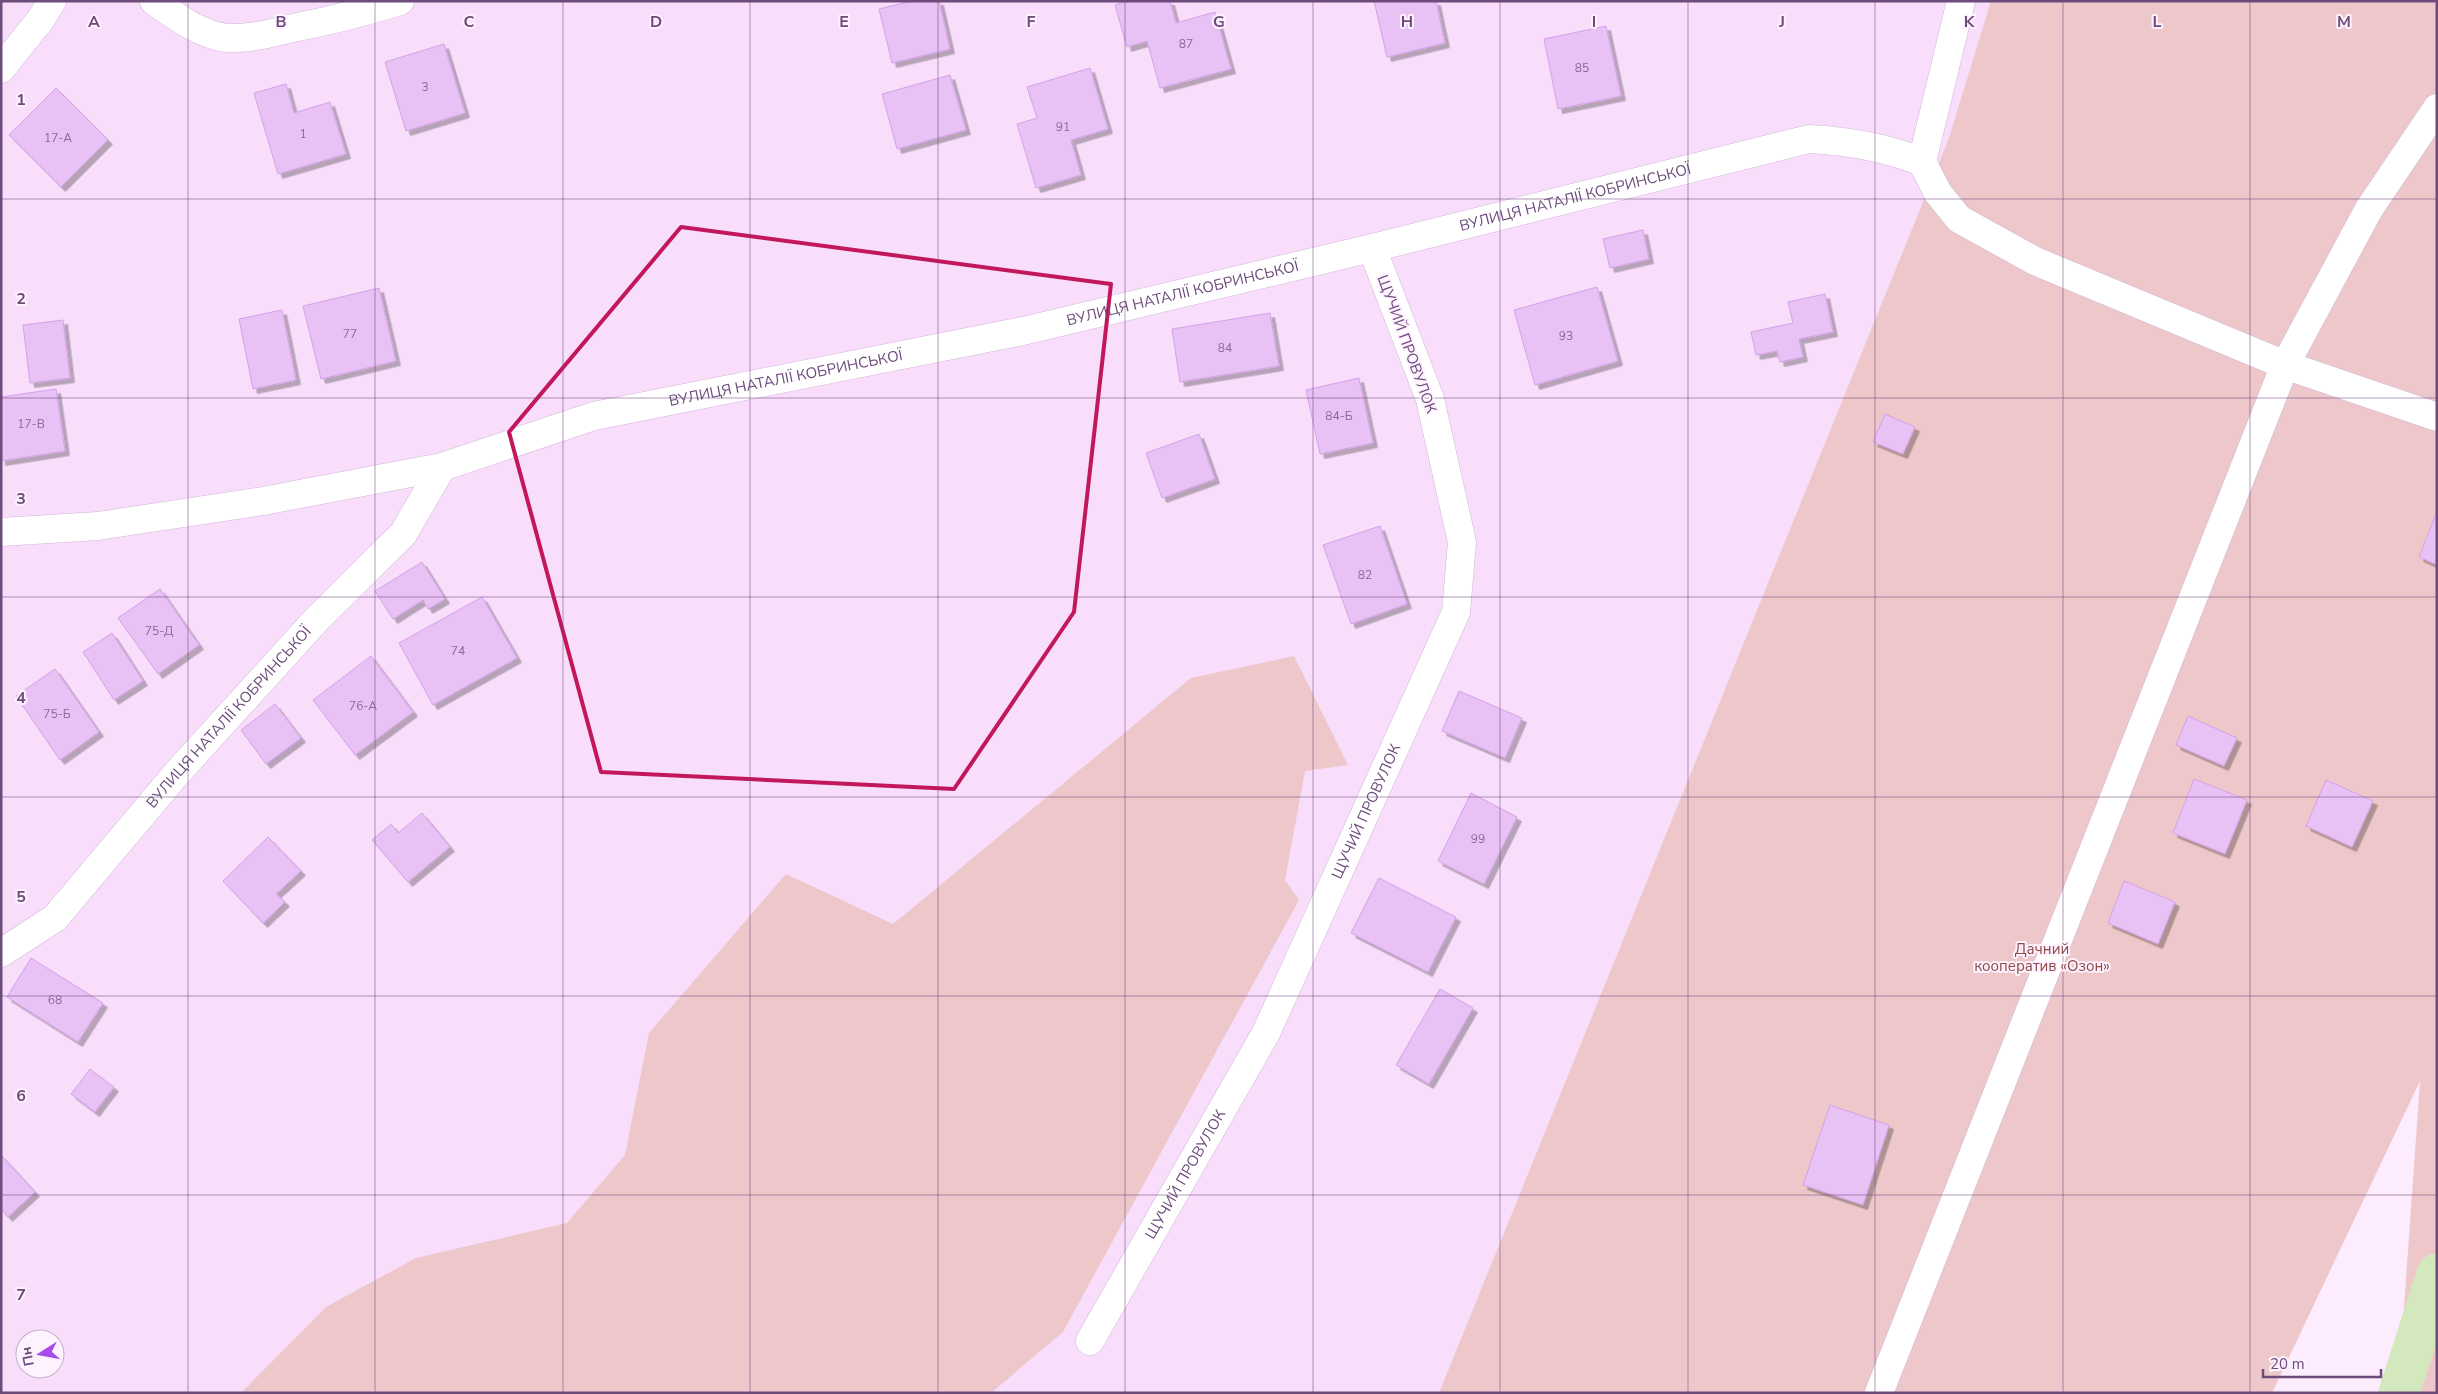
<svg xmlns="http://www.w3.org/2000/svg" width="2438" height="1394" viewBox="0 0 2438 1394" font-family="'Nunito Sans',sans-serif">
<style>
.residential{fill:#f8defb;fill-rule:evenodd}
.green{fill:#edc7c9}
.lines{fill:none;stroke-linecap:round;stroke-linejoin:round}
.canal{stroke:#d3e9bd;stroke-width:41}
.building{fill:#e8c1f5;stroke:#d5a0e8;filter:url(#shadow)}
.minor-casing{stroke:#d2b6d9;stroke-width:29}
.minor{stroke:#fff;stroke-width:28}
.marked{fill:none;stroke:#c2185b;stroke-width:4;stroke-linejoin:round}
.grid{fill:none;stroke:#6d4b7b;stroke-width:1;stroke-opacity:0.55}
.labels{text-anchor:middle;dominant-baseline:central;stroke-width:4;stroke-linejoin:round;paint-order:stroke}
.number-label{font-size:12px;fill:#8c689a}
.street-label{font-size:15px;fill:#6d4b7b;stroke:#fef2ff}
.park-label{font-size:15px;fill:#8e4b47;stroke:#fef2ff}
.grid-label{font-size:16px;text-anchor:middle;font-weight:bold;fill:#6d4b7b;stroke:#fef2ff;stroke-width:4;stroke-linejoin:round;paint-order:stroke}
</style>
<defs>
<filter id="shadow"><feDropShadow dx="4.5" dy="4.5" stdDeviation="0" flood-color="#0004"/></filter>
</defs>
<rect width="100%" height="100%" fill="#fdebfe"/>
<path class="residential" d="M1 1H2437V1037L1912 1393H1ZM25 1339H55V1369H25Z"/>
<g class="green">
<polygon points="1991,1 2437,1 2437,1393 2398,1393 2420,1081 2272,1393 1439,1393 1949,138"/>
<polygon points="1294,656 1348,765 1305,771 1285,880 1299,900 1063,1332 991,1393 241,1393 326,1307 416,1258 567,1223 625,1155 649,1033 786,874 893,924 1191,678"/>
</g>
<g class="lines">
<polyline class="canal" points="2399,1393 2437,1274"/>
</g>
<g class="building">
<polygon points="912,1 939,1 950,49 892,63 879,9"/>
<polygon points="1127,1 1170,1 1176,23 1215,12 1231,69 1160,88 1147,41 1127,47 1115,5"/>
<polygon points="1374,1 1436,1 1445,43 1387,57"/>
<polygon points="1606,26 1621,96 1558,109 1544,39"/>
<polygon points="444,44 465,113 406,131 385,62"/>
<polygon points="1090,68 1108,129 1071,140 1081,175 1036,188 1017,124 1037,118 1027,87"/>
<polygon points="950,75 966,130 897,149 882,94"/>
<polygon points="286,84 294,113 330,102 346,154 278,174 254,93"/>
<polygon points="56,88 108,140 61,187 9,135"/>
<polygon points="1643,230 1649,259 1610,268 1603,239"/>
<polygon points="1597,287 1618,361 1535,385 1514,310"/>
<polygon points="379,288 396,361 321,379 303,306"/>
<polygon points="1825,294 1833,332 1799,339 1803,357 1780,362 1777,351 1756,355 1751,332 1793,323 1788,302"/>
<polygon points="282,310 296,380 253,389 239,319"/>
<polygon points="1270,313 1279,366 1180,382 1172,329"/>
<polygon points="63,320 70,378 30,383 23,325"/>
<polygon points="1359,378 1373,443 1320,454 1306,390"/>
<polygon points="56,389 65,451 1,461 1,397"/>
<polygon points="1885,414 1915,427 1903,454 1873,442"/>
<polygon points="1199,434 1215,479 1162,498 1146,453"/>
<polygon points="2437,511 2437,565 2419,557"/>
<polygon points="1380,526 1407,604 1351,624 1323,545"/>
<polygon points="422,562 445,599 428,609 423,600 393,619 375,591"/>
<polygon points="160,589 199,645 158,674 118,618"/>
<polygon points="482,597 517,658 433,705 399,643"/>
<polygon points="112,633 143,681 114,700 83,652"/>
<polygon points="371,656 413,712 355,755 313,700"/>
<polygon points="55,669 99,732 60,760 16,696"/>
<polygon points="1459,691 1522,718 1505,758 1442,731"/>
<polygon points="275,704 301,738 266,764 241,730"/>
<polygon points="2188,716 2237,738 2224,766 2176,745"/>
<polygon points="2194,779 2247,800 2225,854 2173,833"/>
<polygon points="2326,780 2373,801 2352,847 2306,826"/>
<polygon points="1471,793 1517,817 1484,884 1438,861"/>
<polygon points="422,813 450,847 408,882 372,840 391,824 398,833"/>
<polygon points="268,837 301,871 276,894 285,902 263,923 223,881"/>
<polygon points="1379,878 1456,917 1428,972 1351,933"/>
<polygon points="2124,881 2175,902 2158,944 2108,923"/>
<polygon points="31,958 103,1003 78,1042 7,997"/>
<polygon points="1440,989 1473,1008 1429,1084 1396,1065"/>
<polygon points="90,1069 114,1087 95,1112 71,1094"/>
<polygon points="1830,1105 1889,1125 1863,1205 1803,1185"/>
<polygon points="1,1155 35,1192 8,1217 1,1209"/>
</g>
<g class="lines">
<g class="minor-casing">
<g id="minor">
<path d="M154 1C175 16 202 36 228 38 250 39 272 33 293 28 329 21 364 12 400 1"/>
<polyline points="1961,1 1922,162 1938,193 1959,219 2035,261 2285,365 2437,417"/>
<polyline points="1,69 41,19 52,1"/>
<path id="s1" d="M1 532 98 526 263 501 442 467 594 416 1023 331 1372 248 1809 139C1849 141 1885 147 1922 162"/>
<path id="s2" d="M1 953 55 918 178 772 317 619 403 534 442 467"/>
<path id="s3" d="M1090 1341 1266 1033 1456 612 1462 542 1430 399 1372 248"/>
<polyline points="1879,1393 2285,365 2369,209 2437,108"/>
</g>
</g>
<use href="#minor" class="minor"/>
</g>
<path class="marked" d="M681 227 1111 284 1074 612 954 789 601 772 509 432Z"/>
<path class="grid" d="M188 1V1393M375 1V1393M563 1V1393M750 1V1393M938 1V1393M1125 1V1393M1313 1V1393M1500 1V1393M1688 1V1393M1875 1V1393M2063 1V1393M2250 1V1393M1 199H2437M1 398H2437M1 597H2437M1 797H2437M1 996H2437M1 1195H2437"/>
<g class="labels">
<g class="number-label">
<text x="1186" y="44">87</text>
<text x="1582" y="68">85</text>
<text x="425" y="87">3</text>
<text x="1063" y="127">91</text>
<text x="303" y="134">1</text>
<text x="58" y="138">17-А</text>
<text x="350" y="334">77</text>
<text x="1566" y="336">93</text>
<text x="1225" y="348">84</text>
<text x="1339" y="416">84-Б</text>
<text x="31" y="424">17-В</text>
<text x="1365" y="575">82</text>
<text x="159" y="631">75-Д</text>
<text x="458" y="651">74</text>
<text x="363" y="706">76-А</text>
<text x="57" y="714">75-Б</text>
<text x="1478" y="839">99</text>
<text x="55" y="1000">68</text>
</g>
<g class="street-label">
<text stroke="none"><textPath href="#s1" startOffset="1612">ВУЛИЦЯ НАТАЛІЇ КОБРИНСЬКОЇ</textPath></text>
<text stroke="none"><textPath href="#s1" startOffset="1208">ВУЛИЦЯ НАТАЛІЇ КОБРИНСЬКОЇ</textPath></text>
<text transform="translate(1407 344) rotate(70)">ЩУЧИЙ ПРОВУЛОК</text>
<text stroke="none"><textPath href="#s1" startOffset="802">ВУЛИЦЯ НАТАЛІЇ КОБРИНСЬКОЇ</textPath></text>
<text stroke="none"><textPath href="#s2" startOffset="330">ВУЛИЦЯ НАТАЛІЇ КОБРИНСЬКОЇ</textPath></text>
<text stroke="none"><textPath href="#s3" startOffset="598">ЩУЧИЙ ПРОВУЛОК</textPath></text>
<text stroke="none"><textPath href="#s3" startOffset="192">ЩУЧИЙ ПРОВУЛОК</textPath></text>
</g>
<g class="park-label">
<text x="2042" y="949">Дачний<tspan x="2042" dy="17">кооператив «Озон»</tspan></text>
</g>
</g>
<g class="grid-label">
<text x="94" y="27">A</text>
<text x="281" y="27">B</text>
<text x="469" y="27">C</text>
<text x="656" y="27">D</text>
<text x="844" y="27">E</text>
<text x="1031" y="27">F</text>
<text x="1219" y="27">G</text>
<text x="1407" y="27">H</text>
<text x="1594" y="27">I</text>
<text x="1782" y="27">J</text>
<text x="1969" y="27">K</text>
<text x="2157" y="27">L</text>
<text x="2344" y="27">M</text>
<text x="21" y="105">1</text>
<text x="21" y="304">2</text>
<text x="21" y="504">3</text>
<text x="21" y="703">4</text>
<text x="21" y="902">5</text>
<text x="21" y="1101">6</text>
<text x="21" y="1300">7</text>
</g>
<rect width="2438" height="1394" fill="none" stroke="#6d4b7b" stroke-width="5"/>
<g transform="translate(40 1354) rotate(259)"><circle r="24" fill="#fef2ff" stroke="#c4afca"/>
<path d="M0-4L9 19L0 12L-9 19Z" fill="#a84bed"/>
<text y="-8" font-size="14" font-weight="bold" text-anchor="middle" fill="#6d4b7b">Пн</text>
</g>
<path d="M2263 1369v8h118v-8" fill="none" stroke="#6d4b7b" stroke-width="2.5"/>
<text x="2270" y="1369" font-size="15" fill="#6d4b7b" stroke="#fef2ff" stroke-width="4" paint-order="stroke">20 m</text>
</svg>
